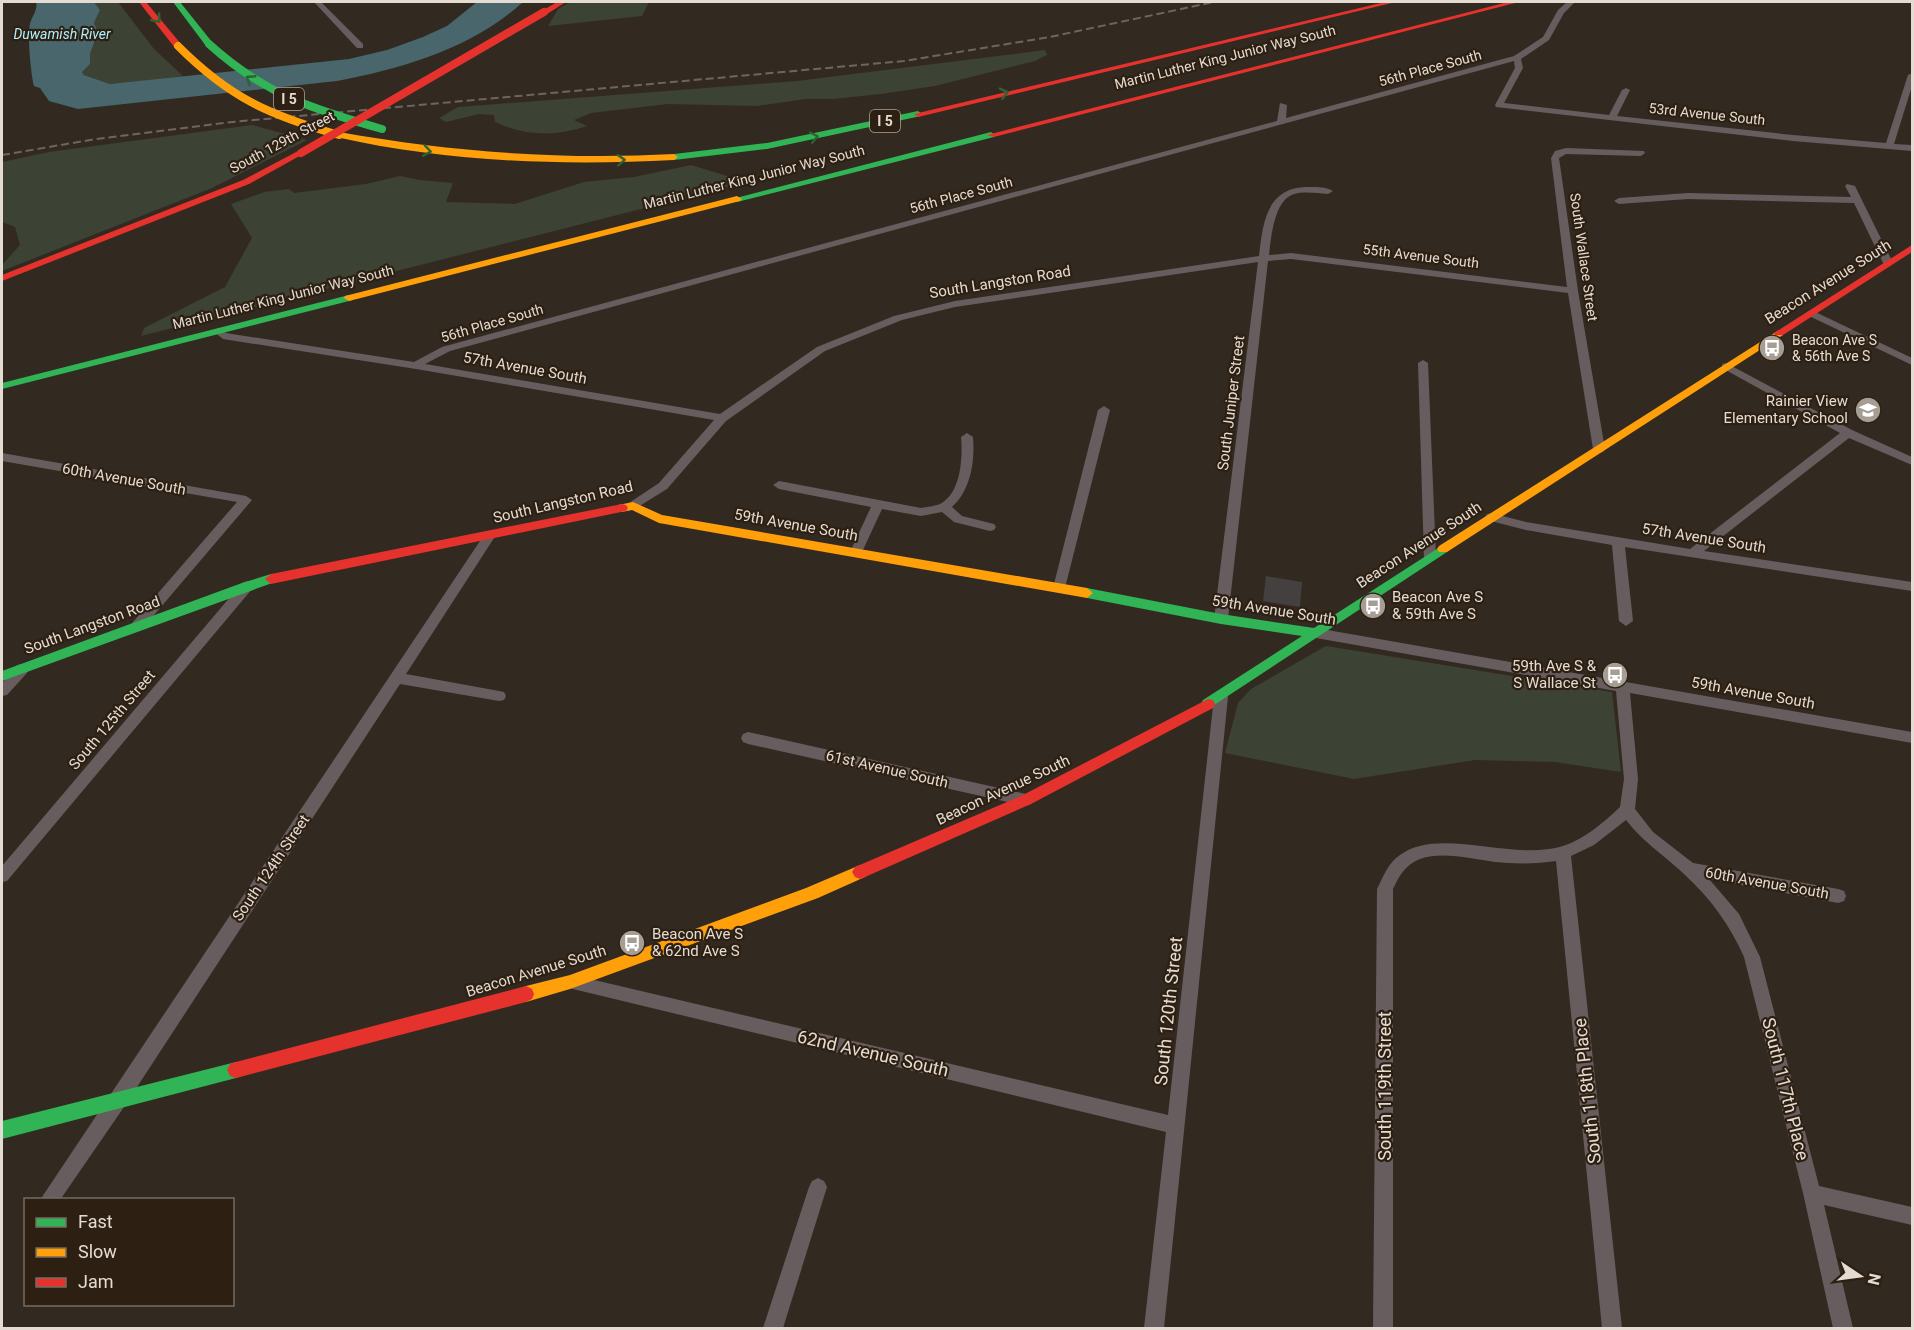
<svg xmlns="http://www.w3.org/2000/svg" width="1914" height="1330" viewBox="0 0 1914 1330" font-family="Roboto,sans-serif">
<style>
.green{fill:#3c4234}
.water{fill:#48666c}
.building{fill:#43403f}
.lines{fill:none;stroke-linecap:round;stroke-linejoin:round}
.street{fill:#685d5e;fill-rule:evenodd}
.fast{fill:#30b455;fill-rule:evenodd}
.slow{fill:#ff9f0a;fill-rule:evenodd}
.jam{fill:#e5322d;fill-rule:evenodd}
.rail{stroke:#6e6561;stroke-width:2;stroke-dasharray:8 4;stroke-linecap:butt}
.fast-bridge{stroke:#30b455;stroke-width:8}
.slow-bridge{stroke:#ff9f0a;stroke-width:8}
.jam-bridge{stroke:#e5322d;stroke-width:8}
.oneway{stroke:#2e6330}
.labels{text-anchor:middle;dominant-baseline:central;stroke-width:4.5;stroke-linejoin:round;paint-order:stroke}
.far-water-label{font-size:14px;font-style:italic;fill:#abf0fd;stroke:#2d2012}
.far-street-label{font-size:14px;fill:#e4dbd2;stroke:#2d2012}
.shield{fill:#2d2012;stroke:#ada398;stroke-width:1.5}
.shield-label{font-size:14px;font-weight:bold;fill:#e4dbd2}
.far-poi-label{font-size:14px;fill:#e4dbd2;stroke:#2d2012;text-anchor:start}
.street-label{font-size:15px;fill:#e4dbd2;stroke:#2d2012}
.poi-label{font-size:15px;fill:#e4dbd2;stroke:#2d2012;text-anchor:end}
.near-street-label{font-size:18px;fill:#e4dbd2;stroke:#2d2012}
</style>
<rect width="100%" height="100%" fill="#322a21"/>
<g class="green">
<polygon points="94,2 118,2 154,49 183,76 134,83 110,84 84,75 82,71 90,64 90,54 98,32 94,23 100,10"/>
<polygon points="570,2 649,2 642,16 548,26 558,9"/>
<path d="M1045 50 1047 55 1035 61 935 86 881 94 833 99H806L756 106 668 104 591 113 574 120 587 126C555 137 525 136 495 122L494 115 479 114 446 122 439 118 458 107 797 81Z"/>
<polygon points="252,125 307,140 212,188 2,271 2,265 20,245 15,227 2,222 2,162 49,152"/>
<polygon points="691,165 747,182 141,336 144,328 225,287 252,238 231,204 264,192 289,189 294,193 366,184 400,176 420,180 453,183 446,202 515,204 584,182 634,177"/>
<polygon points="1326,646 1612,692 1621,772 1555,762 1475,760 1354,779 1225,753 1238,703 1251,689"/>
</g>
<path class="water" d="M36 2H94L100 10 94 23 98 32 90 54V64L82 72 84 75 110 84 349 59 387 50 423 37 447 26 477 2H523C472 48 404 68 337 81L78 109 49 101 40 88 34 86C31 74 27 35 30 24 32 16 38 10 36 2Z"/>
<polygon class="building" points="1266,576 1302,582 1300,607 1263,601"/>
<g class="lines">
<g class="street">
<polygon points="314,2 321,2 363,44 363,48 357,48"/>
<path d="M1567 2H1575L1564 13 1549 40 1521 59 1523 68 1504 103 1609 115 1622 90 1626 88 1630 90 1617 116 1793 135 1886 143 1908 75 1912 73V86L1894 144 1912 145V151L1793 141 1496 107 1495 105 1515 68 1514 61 450 351 425 364 720 414 817 347 894 316 955 301 1259 256C1263 221 1267 186 1310 187 1318 187 1327 187 1333 191L1328 194C1317 193 1304 191 1294 194 1274 200 1271 238 1269 255L1291 253 1567 287 1551 158 1555 151 1566 148 1644 151 1645 153 1641 156 1566 154 1559 158 1578 291 1605 449 1603 452 1599 453 1593 449 1568 293 1291 259 1268 261 1228 619 1221 624 1214 619 1258 262 955 307 902 320 825 351 726 421 667 489 633 510 627 506 629 503 659 483 714 420 416 369 223 339 213 331 218 328 226 333 414 362 442 347 1277 121 1280 103 1287 105 1286 118 1514 56 1543 37 1558 10Z"/>
<polygon points="1847,184 1855,186 1893,263 1891,265 1883,263 1854,203 1688,199 1619,204 1614,201 1619,198 1688,193 1851,197 1845,186"/>
<polygon points="1811,310 1912,358 1912,365 1807,315 1806,313"/>
<polygon points="1423,360 1428,363 1436,558 1430,562 1424,558 1418,363"/>
<polygon points="1726,363 1852,430 1912,457 1912,465 1849,438 1704,551 1912,582 1912,591 1625,547 1633,621 1626,626 1619,621 1612,545 1526,530 1487,520 1485,517 1487,514 1491,513 1526,522 1690,549 1840,433 1722,368 1722,364"/>
<polygon points="1104,406 1110,410 1065,588 1059,593 1053,588 1098,410"/>
<path d="M967 433 973 437C975 461 971 490 952 507L962 516 994 524 996 527 994 530 990 531 954 522 942 512 921 516 882 509 862 552 856 556 850 552 871 507 779 489 773 485 779 481 921 508C927 507 935 506 940 504 961 494 963 457 961 437Z"/>
<polygon points="2,453 246,496 252,500 143,628 133,628 131,625 133,622 237,502 2,461"/>
<polygon points="490,531 496,535 406,674 499,691 504,692 506,696 504,700 499,701 400,684 124,1107 60,1200 40,1200 486,532"/>
<polygon points="247,581 253,586 252,589 7,881 2,882 2,866 242,583"/>
<path d="M1316 628 1912 732V743L1630 693 1638 779 1635 809 1653 832 1693 863 1838 889 1844 891 1846 896 1844 901 1838 903 1709 879 1739 914 1760 957 1819 1186 1912 1207V1225L1824 1205 1853 1328H1833L1803 1193 1744 957C1730 925 1710 898 1684 874 1663 854 1645 844 1626 820L1594 845 1571 856 1622 1328H1602L1556 861C1536 864 1516 864 1495 862 1472 859 1443 851 1420 859 1406 864 1399 876 1393 889V1328H1373L1377 889C1383 877 1388 863 1400 855 1440 826 1513 862 1563 846 1585 839 1604 822 1620 807L1624 779 1616 691 1316 638 1309 633Z"/>
<polygon points="22,664 27,665 29,669 27,673 7,695 2,696 2,683 17,665"/>
<polygon points="1221,692 1226,693 1228,697 1164,1328 1144,1328 1166,1132 573,989 567,987 565,982 567,977 573,975 1168,1115 1214,697 1216,693"/>
<polygon points="748,732 1026,794 1031,796 1033,800 1031,804 1026,806 748,744 743,742 741,738 743,734"/>
<polygon points="818,1178 824,1181 827,1187 783,1328 763,1328 809,1187 812,1181"/>
</g>
<g class="fast">
<polygon points="173,2 180,2 212,42 212,46 206,46"/>
<polygon points="918,111 922,114 921,116 767,149 674,160 670,157 674,154 767,143"/>
<polygon points="991,132 995,135 994,137 737,202 732,199"/>
<polygon points="349,295 354,298 353,300 2,389 2,383"/>
<polygon points="1443,545 1449,549 1447,552 1208,709 1203,708 1201,704 1203,700 1302,636 1221,624 1087,598 1081,593 1087,588 1221,614 1314,628"/>
<polygon points="271,574 275,576 277,579 275,582 2,681 2,671 242,583"/>
<polygon points="236,1062 242,1064 245,1070 242,1076 236,1078 2,1139 2,1121"/>
</g>
<g class="slow">
<path d="M339 132C451 152 561 160 674 154L678 157 674 160C562 166 446 162 336 137L335 135Z"/>
<polygon points="737,196 742,199 740,201 349,301 344,298 345,296"/>
<polygon points="1779,330 1783,331 1783,335 1447,552 1439,552 1437,549 1439,546"/>
<polygon points="633,502 662,515 1087,588 1093,593 1087,598 659,523 632,510 622,512 616,508 618,505"/>
<polygon points="860,865 865,867 868,872 865,877 818,898 570,989 526,1002 520,999 518,994 520,989 526,986 570,975 806,888"/>
</g>
<g class="jam">
<polygon points="139,2 146,2 181,44 181,48 175,48"/>
<polygon points="557,2 566,2 547,14 540,12"/>
<polygon points="1385,2 1396,2 918,117 914,114"/>
<polygon points="1508,2 1519,2 994,137 987,135"/>
<polygon points="298,151 305,153 249,184 2,281 2,275 243,180"/>
<polygon points="1912,245 1912,252 1783,335 1775,335 1774,333"/>
<polygon points="622,504 626,505 628,508 626,511 271,584 265,579 271,574"/>
<polygon points="1208,699 1213,700 1215,704 1213,708 1031,804 865,877 860,879 855,877 852,872 855,867 1021,796"/>
<polygon points="526,986 532,989 534,994 532,999 526,1002 236,1078 230,1076 227,1070 230,1064 236,1062"/>
</g>
<polyline class="rail" points="2,155 96,139 232,122 904,61 1050,37 1214,2"/>
<path class="fast-bridge" d="M209 44C264 94 312 109 382 129"/>
<path class="slow-bridge" d="M178 46C230 98 269 115 339 135"/>
<polyline class="jam-bridge" points="301,153 544,12"/>
</g>
<defs><path id="oneway-chevron" d="M-2-3.5L2.5 0L-2 3.5" fill="none" stroke-width="1.6" stroke-linecap="round" stroke-linejoin="round" transform="scale(1.5)"/></defs>
<g class="oneway">
<use href="#oneway-chevron" transform="translate(157 19) rotate(50)"/>
<use href="#oneway-chevron" transform="translate(250 79) rotate(-147)"/>
<use href="#oneway-chevron" transform="translate(1004 93) rotate(-13)"/>
<use href="#oneway-chevron" transform="translate(814 137) rotate(-12)"/>
<use href="#oneway-chevron" transform="translate(427 151) rotate(8)"/>
<use href="#oneway-chevron" transform="translate(621 160) rotate(-3)"/>
</g>
<defs>
<g id="bus-disc" transform="scale(1.35)"><circle r="9.5" fill="#a69d94" stroke="#2d2012"/><path d="M-5-6H5V4H4V6H2V4H-2V6H-4V4H-5ZM-3.5-4V0h7V-4ZM-3.5 1.2v1.5H-2V1.2ZM2 1.2v1.5H3.5V1.2Z" fill="#fff"/></g>
<g id="school-disc" transform="scale(1.35)"><circle r="9.5" fill="#a69d94" stroke="#2d2012"/><path d="M0-5L7-2L0 1L-7-2ZM-4 1L0 2.5L4 1V4Q0 6-4 4Z" fill="#fff"/></g>
</defs>
<g fill-rule="evenodd">
<use href="#bus-disc" x="1772" y="348"/>
<use href="#school-disc" x="1868" y="410"/>
<use href="#bus-disc" x="1373" y="606"/>
<use href="#bus-disc" x="1615" y="675"/>
<use href="#bus-disc" x="632" y="943"/>
</g>
<g class="labels">
<g class="far-water-label">
<text x="62" y="34">Duwamish River</text>
</g>
<g class="far-street-label">
<text transform="translate(1225 57) rotate(-14)">Martin Luther King Junior Way South</text>
<text transform="translate(1430 68) rotate(-15)">56th Place South</text>
<text transform="translate(1707 114) rotate(6)">53rd Avenue South</text>
<text transform="translate(282 142) rotate(-28)">South 129th Street</text>
<text transform="translate(754 177) rotate(-14)">Martin Luther King Junior Way South</text>
<text transform="translate(961 195) rotate(-15)">56th Place South</text>
<text transform="translate(1421 256) rotate(7)">55th Avenue South</text>
<text transform="translate(1584 257) rotate(82)">South Wallace Street</text>
<text transform="translate(283 297) rotate(-14)">Martin Luther King Junior Way South</text>
<text transform="translate(492 323) rotate(-16)">56th Place South</text>
</g>
<g class="shield">
<rect x="274" y="88" width="30" height="22" rx="4.5"/>
<rect x="870" y="110" width="30" height="22" rx="4.5"/>
</g>
<g class="shield-label">
<text x="289" y="99">I 5</text>
<text x="885" y="121">I 5</text>
</g>
<g class="far-poi-label">
<text x="1792" y="340">Beacon Ave S<tspan x="1792" dy="16">&amp; 56th Ave S</tspan></text>
</g>
<g class="street-label">
<text transform="translate(1000 282) rotate(-9)">South Langston Road</text>
<text transform="translate(1828 282) rotate(-32)">Beacon Avenue South</text>
<text transform="translate(525 368) rotate(10)">57th Avenue South</text>
<text transform="translate(1231 403) rotate(-83)">South Juniper Street</text>
<text transform="translate(124 479) rotate(10)">60th Avenue South</text>
<text transform="translate(563 502) rotate(-13)">South Langston Road</text>
<text transform="translate(796 525) rotate(10)">59th Avenue South</text>
<text transform="translate(1704 538) rotate(9)">57th Avenue South</text>
<text transform="translate(1419 545) rotate(-33)">Beacon Avenue South</text>
<text transform="translate(1274 610) rotate(9)">59th Avenue South</text>
<text transform="translate(92 625) rotate(-20)">South Langston Road</text>
<text transform="translate(1753 693) rotate(10)">59th Avenue South</text>
<text transform="translate(112 720) rotate(-50)">South 125th Street</text>
<text transform="translate(887 769) rotate(13)">61st Avenue South</text>
<text transform="translate(1003 790) rotate(-25)">Beacon Avenue South</text>
<text transform="translate(271 868) rotate(-56)">South 124th Street</text>
<text transform="translate(1767 883) rotate(10)">60th Avenue South</text>
<text transform="translate(536 971) rotate(-17)">Beacon Avenue South</text>
</g>
<g class="poi-label">
<text x="1848" y="401">Rainier View<tspan x="1848" dy="17">Elementary School</tspan></text>
<text x="1392" y="597" text-anchor="start">Beacon Ave S<tspan x="1392" dy="17">&amp; 59th Ave S</tspan></text>
<text x="1596" y="666">59th Ave S &amp;<tspan x="1596" dy="17">S Wallace St</tspan></text>
<text x="652" y="934" text-anchor="start">Beacon Ave S<tspan x="652" dy="17">&amp; 62nd Ave S</tspan></text>
</g>
<g class="near-street-label">
<text transform="translate(1168 1011) rotate(-84)">South 120th Street</text>
<text transform="translate(873 1053) rotate(13)">62nd Avenue South</text>
<text transform="translate(1384 1086) rotate(-90)">South 119th Street</text>
<text transform="translate(1786 1089) rotate(76)">South 117th Place</text>
<text transform="translate(1587 1091) rotate(-96)">South 118th Place</text>
</g>
</g>
<rect width="1914" height="1330" fill="none" stroke="#e4dbd2" stroke-width="6"/>
<rect x="24" y="1198" width="210" height="108" fill="#2d2012" stroke="#766b5f" stroke-width="1.5"/>
<rect x="36" y="1218" width="30" height="9" fill="#30b455" stroke="#766b5f" stroke-width="1.5"/>
<text x="78" y="1228" font-size="18" fill="#e4dbd2">Fast</text>
<rect x="36" y="1248" width="30" height="9" fill="#ff9f0a" stroke="#766b5f" stroke-width="1.5"/>
<text x="78" y="1258" font-size="18" fill="#e4dbd2">Slow</text>
<rect x="36" y="1278" width="30" height="9" fill="#e5322d" stroke="#766b5f" stroke-width="1.5"/>
<text x="78" y="1288" font-size="18" fill="#e4dbd2">Jam</text>
<g transform="translate(1860 1276) rotate(103)" stroke="#2d2012" stroke-width="4.5" paint-order="stroke">
<path d="M0-4.5L10 22L0 15L-10 22Z" fill="#e4dbd2"/>
<text y="-9" font-size="16" font-weight="bold" text-anchor="middle" fill="#e4dbd2">N</text>
</g>
</svg>
